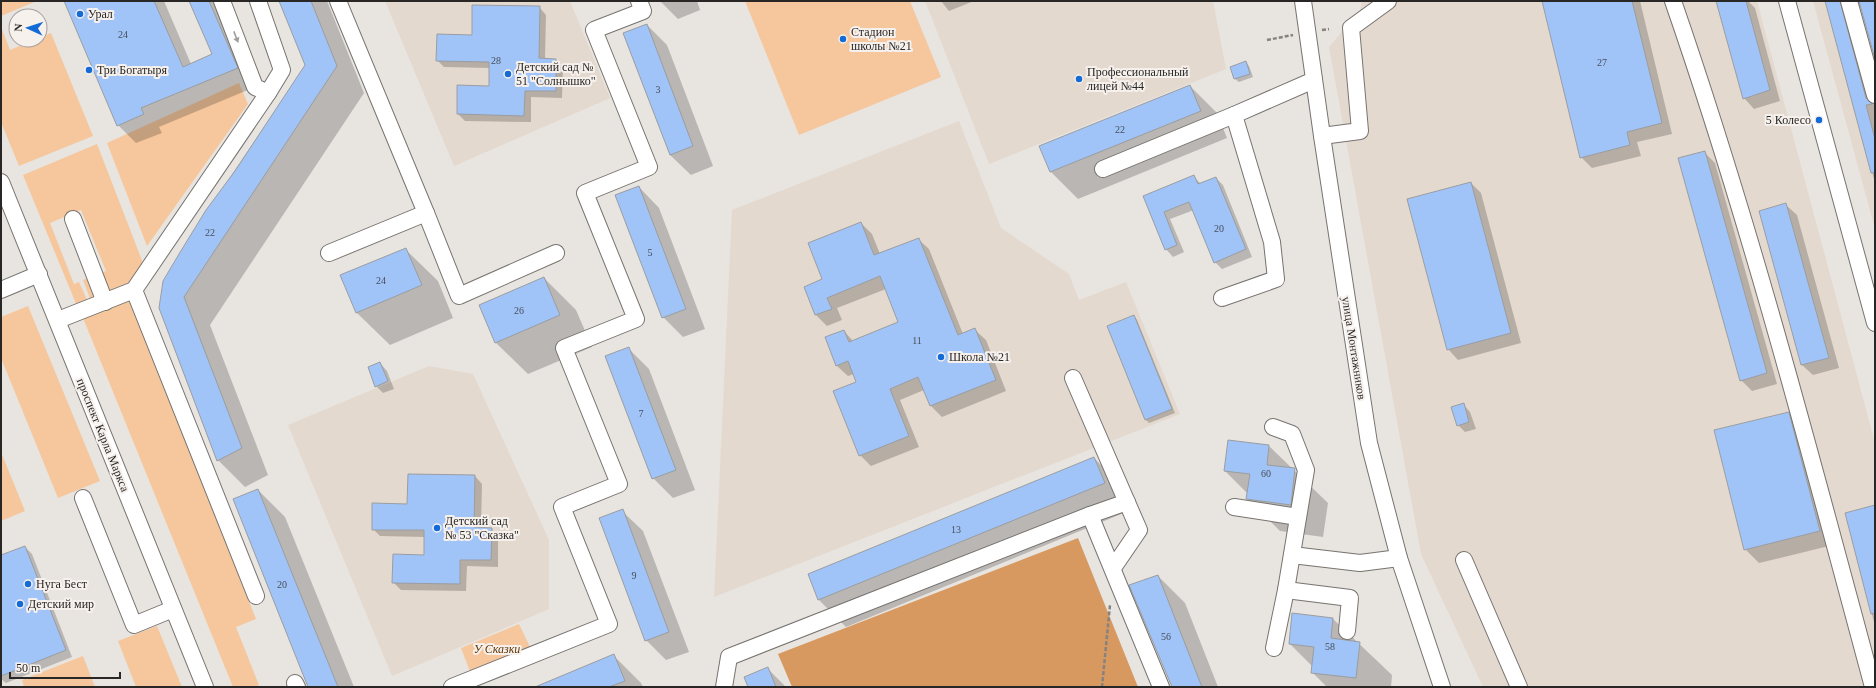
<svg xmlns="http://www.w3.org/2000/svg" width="1876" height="688" viewBox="0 0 1876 688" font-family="Georgia,serif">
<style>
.built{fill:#e4d9cf}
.green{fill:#f6c79d}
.forest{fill:#d79960}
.shadow{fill:#0003}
.building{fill:#a0c4f8;stroke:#9a9da1}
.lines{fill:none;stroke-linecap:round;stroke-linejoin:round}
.minor-casing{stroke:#77736f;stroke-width:18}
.path{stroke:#85827f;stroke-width:2.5;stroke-dasharray:4 2;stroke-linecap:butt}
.minor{stroke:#fff;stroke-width:16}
.oneway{fill:#9f9e9d}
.poi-dot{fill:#156bd5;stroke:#f6f1ed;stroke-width:1.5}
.labels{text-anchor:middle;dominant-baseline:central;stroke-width:4;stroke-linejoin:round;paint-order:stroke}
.number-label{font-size:10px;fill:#474e5a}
.poi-label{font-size:12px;fill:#292725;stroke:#f6f1ed;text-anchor:start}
.street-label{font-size:12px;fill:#292725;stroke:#f6f1ed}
.park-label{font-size:12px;font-style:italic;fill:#61380a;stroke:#f6f1ed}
</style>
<rect width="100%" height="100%" fill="#e8e4e0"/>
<g class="built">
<polygon points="385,1 570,1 610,98 454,166"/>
<polygon points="925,1 1213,1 1226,69 989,164"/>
<polygon points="1362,1 1757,1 1875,443 1875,687 1483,687 1421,554 1329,47 1360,10"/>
<polygon points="1813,1 1875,1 1875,229"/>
<polygon points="959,121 1001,228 1069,274 1079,300 1126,282 1180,414 714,597 732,210"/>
<polygon points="429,366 473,374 549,540 549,609 392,676 288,425"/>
</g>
<g class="green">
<polygon points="1,1 37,1 1,16"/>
<polygon points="745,1 910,1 941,77 799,135"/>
<polygon points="1,27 10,50 34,40 40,40 40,37 51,33 93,136 19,166 1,122"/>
<polygon points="239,83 248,104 147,246 107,143"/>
<polygon points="97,144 143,263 128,286 91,301 83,280 106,271 81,210 50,223 74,284 79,282 88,302 77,306 23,175"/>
<polygon points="129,300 256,619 236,627 259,685 255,687 233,687 83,318"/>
<polygon points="28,306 100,481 58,498 1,358 1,317"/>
<polygon points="1,452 25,511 1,521"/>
<polygon points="519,624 531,649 471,674 461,648"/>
<polygon points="157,626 182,687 136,687 118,641"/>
<polygon points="83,656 95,687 24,687 22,680"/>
</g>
<polygon class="forest" points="1078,538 1138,687 792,687 778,654"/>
<g class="shadow">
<polygon points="65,1 164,1 191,64 213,54 190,1 219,1 255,87 159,127 162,133 136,143 118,125"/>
<polygon points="281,1 327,1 364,93 210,325 268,475 245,487 218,460 160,308 207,211 306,65"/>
<polygon points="660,1 697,1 700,10 678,19"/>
<polygon points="941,1 974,1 949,11"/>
<polygon points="1543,1 1640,1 1672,134 1637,142 1641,156 1592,168 1581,157"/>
<polygon points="1725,1 1748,1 1755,8 1780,101 1754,109 1744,98"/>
<polygon points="1826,1 1875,1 1875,56 1861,5 1853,12 1875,96 1875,183"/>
<polygon points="539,7 546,15 545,59 556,60 563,67 562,98 531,97 531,122 465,121 458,114 490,87 490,68 444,67 437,60 473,36"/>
<polygon points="647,25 667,45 713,166 691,175 670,155"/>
<polygon points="1246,62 1249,66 1253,77 1239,82 1235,79 1231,68"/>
<polygon points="1190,86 1217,113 1227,138 1078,199 1051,172"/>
<polygon points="1704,152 1715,163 1777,384 1752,391 1741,380"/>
<polygon points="1194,177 1201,184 1216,178 1223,185 1252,257 1222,269 1215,262 1194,210 1170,219 1184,252 1173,257 1166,249 1145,197"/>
<polygon points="1471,183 1481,193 1521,343 1458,360 1448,349"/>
<polygon points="639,187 659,208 705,329 683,337 663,317"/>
<polygon points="1786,205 1797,215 1839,368 1813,375 1802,365"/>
<polygon points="861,223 872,234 880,254 918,239 929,249 963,334 975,330 986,340 1006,391 942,417 931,406 924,390 900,400 919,447 871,466 860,455 858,382 854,374 848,376 837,366 826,338 844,331 853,341 900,323 886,289 837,308 842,320 827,326 816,315 805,287 824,280"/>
<polygon points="405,249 438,281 453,318 390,345 357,313 342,276"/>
<polygon points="544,278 576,310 592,347 528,374 495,342"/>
<polygon points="1134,316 1137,320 1175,413 1149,423 1146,420"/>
<polygon points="629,349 649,369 695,490 673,498 653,478"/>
<polygon points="380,363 387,371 394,389 383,393 376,386"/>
<polygon points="1463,404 1470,412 1476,429 1465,432 1458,425"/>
<polygon points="1788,413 1802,427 1833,545 1759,563 1745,549"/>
<polygon points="1269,446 1328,503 1323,537 1280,531 1248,499 1248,494 1225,471"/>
<polygon points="1094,458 1121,485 1131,510 846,627 819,600 809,575"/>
<polygon points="475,476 482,484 481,528 491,529 498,536 498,567 467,566 466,591 401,590 394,583 425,556 425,537 380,536 373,529 408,505"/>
<polygon points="258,490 285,517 354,687 309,687"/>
<polygon points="1875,506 1875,626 1846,513"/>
<polygon points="622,511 643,531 689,652 666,660 646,640"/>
<polygon points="25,547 32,554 72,657 6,683 1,679 1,556"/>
<polygon points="1158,576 1185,603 1218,687 1173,687"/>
<polygon points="1293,614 1333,619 1392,675 1391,687 1327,687 1312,672 1313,667 1290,644"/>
<polygon points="614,656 641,683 643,687 536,687"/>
<polygon points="768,669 786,687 749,687"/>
</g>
<g class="building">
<polygon points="64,1 154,1 183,67 212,54 189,1 209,1 238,68 141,108 144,114 117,126"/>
<polygon points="279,1 311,1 337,66 184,297 242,448 217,461 159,308 163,281 179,254 206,210 235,171 305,65"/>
<polygon points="1542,1 1632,1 1662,123 1627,132 1630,145 1580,158"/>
<polygon points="1716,1 1746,1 1770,90 1743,99"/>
<polygon points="1825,1 1840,1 1866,98 1872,104 1866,105 1875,139 1875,173 1871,173"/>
<polygon points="1859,1 1875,1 1875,59"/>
<polygon points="472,5 540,6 539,58 556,59 556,91 525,91 524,116 457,114 457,85 489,86 489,62 436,61 437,34 472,35"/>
<polygon points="647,24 693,146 670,155 623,33"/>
<polygon points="1246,61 1250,74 1234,79 1230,67"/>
<polygon points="1190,85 1201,111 1050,172 1039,146"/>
<polygon points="1705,151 1767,373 1740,381 1678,158"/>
<polygon points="1194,175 1198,184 1216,177 1246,249 1214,263 1189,202 1164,212 1177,245 1165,250 1143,196"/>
<polygon points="1471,182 1511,333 1447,350 1407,199"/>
<polygon points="639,186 686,309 662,318 615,195"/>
<polygon points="1786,203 1829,358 1801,365 1759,211"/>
<polygon points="861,222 874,255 919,238 958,335 975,328 996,380 930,406 918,377 890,389 909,436 859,456 833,391 856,382 848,361 836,366 825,337 844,330 849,342 898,322 880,276 827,298 832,309 815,315 804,287 822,279 808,243"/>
<polygon points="406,248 422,285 356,313 340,275"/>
<polygon points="544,277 560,315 495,343 479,305"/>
<polygon points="1134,315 1172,409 1145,420 1107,326"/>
<polygon points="629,347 676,470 652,479 605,356"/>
<polygon points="380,362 388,381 375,387 368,367"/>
<polygon points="1464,403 1469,422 1457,426 1451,407"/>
<polygon points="1789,412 1820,531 1744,550 1714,430"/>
<polygon points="1228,440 1269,445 1267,465 1295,468 1291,505 1246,499 1250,474 1224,471"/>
<polygon points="1094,457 1105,483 818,600 808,574"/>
<polygon points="408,474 475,475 474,527 492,528 491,560 460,560 460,584 392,583 393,554 424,555 424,530 372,530 372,503 407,504"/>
<polygon points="258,489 338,687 308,687 233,499"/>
<polygon points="1875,505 1875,613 1871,614 1845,513"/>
<polygon points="623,509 669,632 645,641 599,518"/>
<polygon points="25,546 66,650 1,676 1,555"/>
<polygon points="1158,575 1202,687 1172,687 1129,585"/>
<polygon points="1292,613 1333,618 1331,638 1360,642 1356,678 1311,673 1314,647 1289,644"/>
<polygon points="614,654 625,681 609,687 535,687"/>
<polygon points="768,667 776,687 748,687 744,677"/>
</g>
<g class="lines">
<g class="minor-casing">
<g id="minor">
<polyline points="222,1 255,87 268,93"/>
<polyline points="1303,1 1322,136 1369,443 1399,558 1442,687"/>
<path d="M1673 1C1751 226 1811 457 1873 687"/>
<polyline points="1787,1 1875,323"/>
<polyline points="1849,1 1875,95"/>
<polyline points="1322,136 1360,131 1351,28 1388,1"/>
<polyline points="1103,169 1234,115 1314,80"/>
<polyline points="1,182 205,687"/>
<polyline points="426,213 459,296 556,253"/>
<polyline points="73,219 105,302"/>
<polyline points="329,253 426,213 338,1"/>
<polyline points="1,290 39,274"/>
<polyline points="134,290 256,596"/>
<polyline points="1222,298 1276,279 1272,242 1234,115"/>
<polyline points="58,320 134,290 268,93 282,70 258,1"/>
<polyline points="1073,378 1139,530 1113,568"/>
<polyline points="1273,427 1292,434 1306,470 1286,590 1274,648"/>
<polyline points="83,498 134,625 173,609"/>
<polyline points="1234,507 1298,517"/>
<polyline points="1090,515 1127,502"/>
<polyline points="1292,555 1360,563 1399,558"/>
<polyline points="1464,560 1519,687"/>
<polyline points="1286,590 1350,598 1347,631"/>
<polyline points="295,683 297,687"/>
<polyline points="452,687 609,624 562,507 619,484 564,348 636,319 585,193 649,167 594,30 643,11 639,1"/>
<polyline points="724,687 729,657 1090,515 1161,687"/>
</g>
</g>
<g class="path">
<polyline points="1322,30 1329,29"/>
<polyline points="1267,40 1293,35"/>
<polyline points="1102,687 1110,605"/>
</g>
<use href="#minor" class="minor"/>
</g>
<defs><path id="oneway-solid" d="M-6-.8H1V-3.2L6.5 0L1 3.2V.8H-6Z"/></defs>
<use class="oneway" href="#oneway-solid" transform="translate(236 37) rotate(69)"/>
<g class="poi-dot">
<circle cx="80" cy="14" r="4"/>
<circle cx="843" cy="39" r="4"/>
<circle cx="89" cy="70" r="4"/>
<circle cx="508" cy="74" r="4"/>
<circle cx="1079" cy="79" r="4"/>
<circle cx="1819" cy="120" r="4"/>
<circle cx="941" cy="357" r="4"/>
<circle cx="437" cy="528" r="4"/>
<circle cx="28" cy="584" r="4"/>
<circle cx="20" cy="604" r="4"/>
</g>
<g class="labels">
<g class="number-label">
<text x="123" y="34">24</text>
<text x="496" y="60">28</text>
<text x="1602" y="62">27</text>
<text x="658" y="89">3</text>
<text x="1120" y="129">22</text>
<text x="1219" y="228">20</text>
<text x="210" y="232">22</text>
<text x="650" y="252">5</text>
<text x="381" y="280">24</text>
<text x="519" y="310">26</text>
<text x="917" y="340">11</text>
<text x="641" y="413">7</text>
<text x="1266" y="473">60</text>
<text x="956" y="529">13</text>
<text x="634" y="575">9</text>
<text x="282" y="584">20</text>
<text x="1166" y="636">56</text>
<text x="1330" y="646">58</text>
</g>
<g class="poi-label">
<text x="88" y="14">Урал</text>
<text x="851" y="32">Стадион<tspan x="851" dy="14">школы №21</tspan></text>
<text x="516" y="67">Детский сад №<tspan x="516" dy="14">51 "Солнышко"</tspan></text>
<text x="97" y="70">Три Богатыря</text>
<text x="1087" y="72">Профессиональный<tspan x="1087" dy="14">лицей №44</tspan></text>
<text x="1811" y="120" text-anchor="end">5 Колесо</text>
<text x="949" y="357">Школа №21</text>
<text x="445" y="521">Детский сад<tspan x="445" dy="14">№ 53 "Сказка"</tspan></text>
<text x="36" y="584">Нуга Бест</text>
<text x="28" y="604">Детский мир</text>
</g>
<g class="street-label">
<text transform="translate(1354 348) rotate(81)">улица Монтажников</text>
<text transform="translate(103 435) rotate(68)">проспект Карла Маркса</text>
</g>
<g class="park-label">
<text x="497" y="649">У Сказки</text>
</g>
</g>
<rect width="1876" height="688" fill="none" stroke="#292725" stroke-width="4"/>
<g transform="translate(28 28) rotate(273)"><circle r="19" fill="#f6f1ed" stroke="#a4a09d"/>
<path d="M0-3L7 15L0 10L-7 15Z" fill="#156bd5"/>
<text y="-6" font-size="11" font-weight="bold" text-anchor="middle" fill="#292725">N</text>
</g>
<path d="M10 672v6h110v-6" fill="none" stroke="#292725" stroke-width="2"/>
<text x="16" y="672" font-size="12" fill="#292725" stroke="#f6f1ed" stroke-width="3" paint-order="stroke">50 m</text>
</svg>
